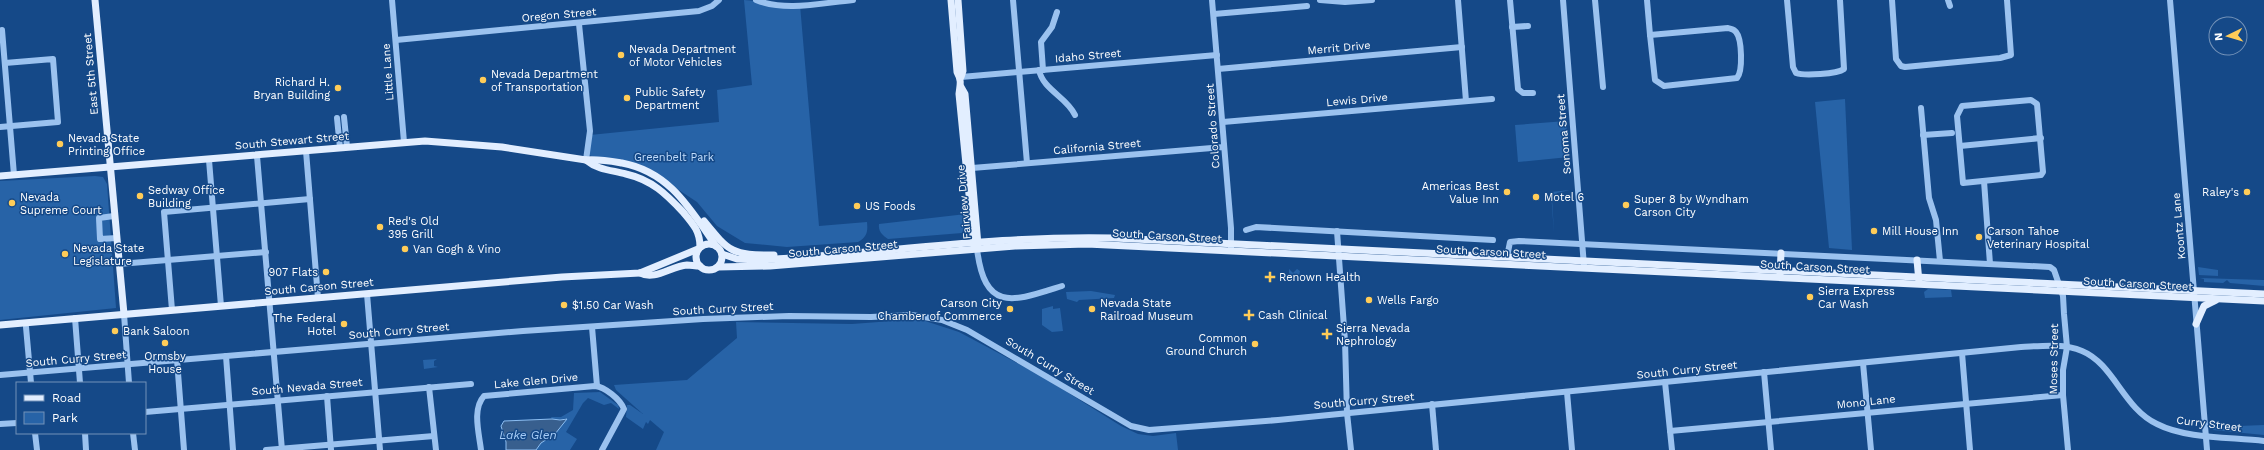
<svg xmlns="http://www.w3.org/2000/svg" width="2264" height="450" viewBox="0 0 2264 450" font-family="'Work Sans',sans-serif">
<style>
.green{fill:#2763a7}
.water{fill:#385f8e;stroke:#8cbef2}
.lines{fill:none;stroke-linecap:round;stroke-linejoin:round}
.minor{stroke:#9bc2ef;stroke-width:6}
.major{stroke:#e2eeff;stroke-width:7}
.poi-dot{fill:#ffcc58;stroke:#154988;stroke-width:1.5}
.labels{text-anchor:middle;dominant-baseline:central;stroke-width:3;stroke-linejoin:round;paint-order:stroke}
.street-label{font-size:11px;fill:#fff;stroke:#154988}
.poi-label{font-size:11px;fill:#fff;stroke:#154988;text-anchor:start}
.park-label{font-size:11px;fill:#c1dcfb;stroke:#154988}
.water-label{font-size:12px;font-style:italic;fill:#a6ccf6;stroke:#154988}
</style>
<rect width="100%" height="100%" fill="#154988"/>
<g class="green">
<path d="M744 0 800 5 819 226 867 222C868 232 867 237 858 242L787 247 745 243 717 226 697 202 650 171 598 159 587 154 590 135 719 122 717 90 752 85Z"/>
<polygon points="1845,99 1852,250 1829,248 1815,102"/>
<polygon points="1566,121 1569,157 1518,162 1515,125"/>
<polygon points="95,176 103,177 107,184 116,308 0,320 0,181"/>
<polygon points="1570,190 1557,193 1557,196 1552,197 1554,234 1551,192"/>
<path d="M966 214V222L962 233 888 239C882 235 878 231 879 224Z"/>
<polygon points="2198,267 2218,270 2218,276 2199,275"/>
<polygon points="1289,269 1293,273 1297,269 1300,271 1298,280 1289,279"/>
<polygon points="2200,278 2264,280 2264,286 2230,283 2227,280 2223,283 2204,282 2204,279"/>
<polygon points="1928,289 1951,290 1952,297 1925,298 1924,292"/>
<polygon points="1091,291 1115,295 1114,298 1079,300 1077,302 1067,299 1066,292"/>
<polygon points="1053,306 1053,309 1060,308 1063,331 1052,332 1042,325 1042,309"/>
<polygon points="919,319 959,332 1043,377 1121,426 1138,434 1153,436 1176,433 1178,450 656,450 664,432 650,420 648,424 646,422 643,429 626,417 627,405 630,405 643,414 616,390 614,385 687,380 737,338 736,322 852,324"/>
<polygon points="437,359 434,361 434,366 438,367 424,369 423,360"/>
<polygon points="600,392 618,405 619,409 611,403 604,405 588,398 583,403 566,432 577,439 570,450 536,450 541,443 555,434 566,418 560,420 552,419 551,417 561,417 573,410 574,393"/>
<polygon points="2264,425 2264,435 2213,430 2213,427"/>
</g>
<polygon class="water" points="552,419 560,420 567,419 555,434 541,443 536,450 506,450 506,442 501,426 504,421"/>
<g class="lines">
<g class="minor">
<polyline points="392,0 404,142"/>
<path d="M756 0C785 12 822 3 853 0"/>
<polyline points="1013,0 1027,163"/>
<polyline points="1212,0 1231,228 1231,248"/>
<polyline points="1320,0 1345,2 1372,0"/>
<polyline points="1458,0 1466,101"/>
<polyline points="1510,0 1518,89 1523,93 1533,93"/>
<polyline points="1563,0 1584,266"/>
<polyline points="1595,0 1603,87"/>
<polyline points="1647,0 1650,35"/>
<path d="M1787 0 1793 67 1796 73C1804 76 1837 74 1844 69L1840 0"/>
<polyline points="1892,0 1896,59 1901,66 1905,67 2000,58 2011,55 2007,0"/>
<polyline points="1948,0 1950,6"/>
<polyline points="2170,0 2207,450"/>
<polyline points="1214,14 1307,6"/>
<polyline points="579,24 590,131 586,160"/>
<polyline points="1512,27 1528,26"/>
<path d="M1728 28C1731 29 1734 29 1736 32 1742 39 1743 71 1737 78L1664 86 1655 80 1650 35Z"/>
<polyline points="2,30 14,175"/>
<polyline points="396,40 699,11 712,6 719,0"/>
<polyline points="1218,69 1462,47"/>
<path d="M1039 70C1043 90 1067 97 1075 115"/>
<polyline points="1043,70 1041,42 1052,27 1057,12"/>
<polyline points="961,77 1217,55"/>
<polygon points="2031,100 2037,104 2043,172 2041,175 1963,183 1957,116 1962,106"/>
<polyline points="1921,108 1929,198 1936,220 1940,261"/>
<polyline points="344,117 347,147"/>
<polyline points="337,118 340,148"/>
<polyline points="1223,122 1492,99"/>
<polyline points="0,127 58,122 53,59 5,63"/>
<polyline points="1923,135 1952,133"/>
<polyline points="1960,146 2041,138"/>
<polyline points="306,151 318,298"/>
<polyline points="257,156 282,450"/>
<polyline points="209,160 221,306"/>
<polyline points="972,168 1224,147"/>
<polyline points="1984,181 1990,264"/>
<polyline points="114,216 99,218 100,239 117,238"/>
<polyline points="1246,230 1256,227 1493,240"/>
<polyline points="1337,231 1345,341 1347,413 1351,450"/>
<path d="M977 249C985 314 1014 301 1062 286"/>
<polyline points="1507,257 1510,242 1519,241 2050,267 2054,270 2063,296 2064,314 2067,347 2063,370 2063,395 2068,450"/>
<polyline points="119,264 266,252"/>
<polyline points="367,294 380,450"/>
<polyline points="172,310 164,212 310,199"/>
<polyline points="124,314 129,383"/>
<polyline points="75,318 80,383"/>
<polyline points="26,327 31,383"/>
<polyline points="592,327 597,386"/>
<polyline points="1962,353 1970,450"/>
<polyline points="226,356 233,450"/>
<polyline points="177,360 184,450"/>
<polyline points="1863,363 1871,450"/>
<polyline points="1764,372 1771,450"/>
<path d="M0 375 523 331 703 319 789 316 871 317 912 315 942 320 967 330 1131 426 1149 430 1278 420 2021 347C2041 346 2063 343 2082 351 2114 364 2123 408 2157 424 2186 439 2231 437 2264 441"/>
<polyline points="1665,382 1672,450"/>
<polyline points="429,387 436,450"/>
<polyline points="1567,392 1572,450"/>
<polyline points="327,396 331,450"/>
<polyline points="1432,404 1436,450"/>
<polyline points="145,412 471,384"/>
<polyline points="0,424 17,423"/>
<polyline points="1670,431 2063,395"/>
<polyline points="35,433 37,450"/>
<polyline points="85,433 86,450"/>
<polyline points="133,433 135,450"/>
<polyline points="266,450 434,436"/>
<path d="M481 450C479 433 472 409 484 396L595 386C605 387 620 399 624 409L602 450"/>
</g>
<g class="major">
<polyline points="95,0 124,314"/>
<path d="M951 0 957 72C962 81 960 85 959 94L974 245"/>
<polyline points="958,0 963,71 961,77"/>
<polyline points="961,87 965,94 978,245"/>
<path d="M586 160C598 170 611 170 626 174 652 180 666 194 683 212 693 224 700 231 700 247"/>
<path d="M0 176 425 141 502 147 586 160C599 159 610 161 622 163 670 172 690 209 716 246"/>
<path d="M704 221C730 253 732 255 774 255"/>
<circle cx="709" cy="257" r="13"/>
<path d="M722 254 737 259 759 260C878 254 995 235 1114 238L2264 294"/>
<polyline points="1917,260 1919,282"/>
<polyline points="718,267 770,266 1015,246 1087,244 2264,301"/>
<path d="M640 273C655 281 671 266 687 265 691 265 695 266 700 266"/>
<polyline points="1780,275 1781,253"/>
<polyline points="2196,324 2204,306 2216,300"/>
<polyline points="0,325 562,277 640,273 698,249"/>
</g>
</g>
<g class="poi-dot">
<circle cx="621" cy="55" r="4"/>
<circle cx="483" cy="80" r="4"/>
<circle cx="338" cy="88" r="4"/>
<circle cx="627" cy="98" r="4"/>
<circle cx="60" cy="144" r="4"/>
<circle cx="1507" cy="192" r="4"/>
<circle cx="2247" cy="192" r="4"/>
<circle cx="140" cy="196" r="4"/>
<circle cx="1536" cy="197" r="4"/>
<circle cx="12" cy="203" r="4"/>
<circle cx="1626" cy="205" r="4"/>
<circle cx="857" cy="206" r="4"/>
<circle cx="380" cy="227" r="4"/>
<circle cx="1874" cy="231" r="4"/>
<circle cx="1979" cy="237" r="4"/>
<circle cx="405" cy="249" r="4"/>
<circle cx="65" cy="254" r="4"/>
<circle cx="326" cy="272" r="4"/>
<path d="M1268 271h4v4h4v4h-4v4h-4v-4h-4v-4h4z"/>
<circle cx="1810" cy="297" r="4"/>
<circle cx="1369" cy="300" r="4"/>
<circle cx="564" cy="305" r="4"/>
<circle cx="1010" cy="309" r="4"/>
<circle cx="1092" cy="309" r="4"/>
<path d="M1247 309h4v4h4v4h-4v4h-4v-4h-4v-4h4z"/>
<circle cx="344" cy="324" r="4"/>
<circle cx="115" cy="331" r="4"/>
<path d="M1325 328h4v4h4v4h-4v4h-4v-4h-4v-4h4z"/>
<circle cx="165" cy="343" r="4"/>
<circle cx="1255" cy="344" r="4"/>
</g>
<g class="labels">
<g class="street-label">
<text transform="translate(559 15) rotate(-5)">Oregon Street</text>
<text transform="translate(1339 48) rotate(-5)">Merrit Drive</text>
<text transform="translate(1088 56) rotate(-5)">Idaho Street</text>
<text transform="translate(388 72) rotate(-94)">Little Lane</text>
<text transform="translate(91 74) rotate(-95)">East 5th Street</text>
<text transform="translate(1357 100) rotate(-5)">Lewis Drive</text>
<text transform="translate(1213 126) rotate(-94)">Colorado Street</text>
<text transform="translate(1564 134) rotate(-95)">Sonoma Street</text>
<text transform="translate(292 141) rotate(-5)">South Stewart Street</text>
<text transform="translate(1097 147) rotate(-5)">California Street</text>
<text transform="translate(964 202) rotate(-95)">Fairview Drive</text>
<text transform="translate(2179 226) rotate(-95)">Koontz Lane</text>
<text transform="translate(1167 236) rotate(3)">South Carson Street</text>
<text transform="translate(843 249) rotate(-5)">South Carson Street</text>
<text transform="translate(1491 252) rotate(3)">South Carson Street</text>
<text transform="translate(1815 267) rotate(3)">South Carson Street</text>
<text transform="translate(2138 284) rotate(3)">South Carson Street</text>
<text transform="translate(319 287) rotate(-5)">South Carson Street</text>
<text transform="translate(723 309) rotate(-3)">South Curry Street</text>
<text transform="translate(399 331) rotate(-5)">South Curry Street</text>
<text transform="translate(76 359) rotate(-5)">South Curry Street</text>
<text transform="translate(2054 359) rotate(-89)">Moses Street</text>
<text transform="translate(1050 366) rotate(31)">South Curry Street</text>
<text transform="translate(1687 370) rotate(-6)">South Curry Street</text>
<text transform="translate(536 381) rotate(-5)">Lake Glen Drive</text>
<text transform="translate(307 387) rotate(-5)">South Nevada Street</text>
<text transform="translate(1364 401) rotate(-5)">South Curry Street</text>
<text transform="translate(1866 402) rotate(-6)">Mono Lane</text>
<text transform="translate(2209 424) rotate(7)">Curry Street</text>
</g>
<g class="poi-label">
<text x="629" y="49">Nevada Department<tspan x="629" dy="13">of Motor Vehicles</tspan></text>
<text x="491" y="74">Nevada Department<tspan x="491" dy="13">of Transportation</tspan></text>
<text x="330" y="82" text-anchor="end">Richard H.<tspan x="330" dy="13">Bryan Building</tspan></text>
<text x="635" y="92">Public Safety<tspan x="635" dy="13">Department</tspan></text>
<text x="68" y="138">Nevada State<tspan x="68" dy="13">Printing Office</tspan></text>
<text x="1499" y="186" text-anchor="end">Americas Best<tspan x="1499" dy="13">Value Inn</tspan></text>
<text x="148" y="190">Sedway Office<tspan x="148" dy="13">Building</tspan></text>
<text x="2239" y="192" text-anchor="end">Raley's</text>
<text x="20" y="197">Nevada<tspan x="20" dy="13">Supreme Court</tspan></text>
<text x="1544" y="197">Motel 6</text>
<text x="1634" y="199">Super 8 by Wyndham<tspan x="1634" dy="13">Carson City</tspan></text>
<text x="865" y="206">US Foods</text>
<text x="388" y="221">Red's Old<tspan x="388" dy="13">395 Grill</tspan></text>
<text x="1882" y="231">Mill House Inn</text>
<text x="1987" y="231">Carson Tahoe<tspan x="1987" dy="13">Veterinary Hospital</tspan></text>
<text x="73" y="248">Nevada State<tspan x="73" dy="13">Legislature</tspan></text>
<text x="413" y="249">Van Gogh &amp; Vino</text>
<text x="318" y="272" text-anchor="end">907 Flats</text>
<text x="1279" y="277">Renown Health</text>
<text x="1818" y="291">Sierra Express<tspan x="1818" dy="13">Car Wash</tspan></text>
<text x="1377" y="300">Wells Fargo</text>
<text x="1002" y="303" text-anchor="end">Carson City<tspan x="1002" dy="13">Chamber of Commerce</tspan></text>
<text x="1100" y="303">Nevada State<tspan x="1100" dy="13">Railroad Museum</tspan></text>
<text x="572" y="305">$1.50 Car Wash</text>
<text x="1258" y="315">Cash Clinical</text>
<text x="336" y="318" text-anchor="end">The Federal<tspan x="336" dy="13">Hotel</tspan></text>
<text x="1336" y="328">Sierra Nevada<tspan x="1336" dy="13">Nephrology</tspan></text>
<text x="123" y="331">Bank Saloon</text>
<text x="1247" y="338" text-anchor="end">Common<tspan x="1247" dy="13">Ground Church</tspan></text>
<text x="165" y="356" text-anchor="middle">Ormsby<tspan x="165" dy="13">House</tspan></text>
</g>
<g class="park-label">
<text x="674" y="157">Greenbelt Park</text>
</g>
<g class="water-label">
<text x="528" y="435">Lake Glen</text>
</g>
</g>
<rect x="16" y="382" width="130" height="52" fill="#154988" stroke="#7392b8"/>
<rect x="24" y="395" width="20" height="6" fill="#e2eeff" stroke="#7392b8"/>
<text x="52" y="402" font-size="12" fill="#ffffff">Road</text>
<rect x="24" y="412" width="20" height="12" fill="#2763a7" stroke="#7392b8"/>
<text x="52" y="422" font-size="12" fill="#ffffff">Park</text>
<g transform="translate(2228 36) rotate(265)"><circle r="19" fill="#154988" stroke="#7392b8"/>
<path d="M0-3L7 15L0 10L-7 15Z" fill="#ffcc58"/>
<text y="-6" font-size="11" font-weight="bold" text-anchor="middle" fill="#ffffff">N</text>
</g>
</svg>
